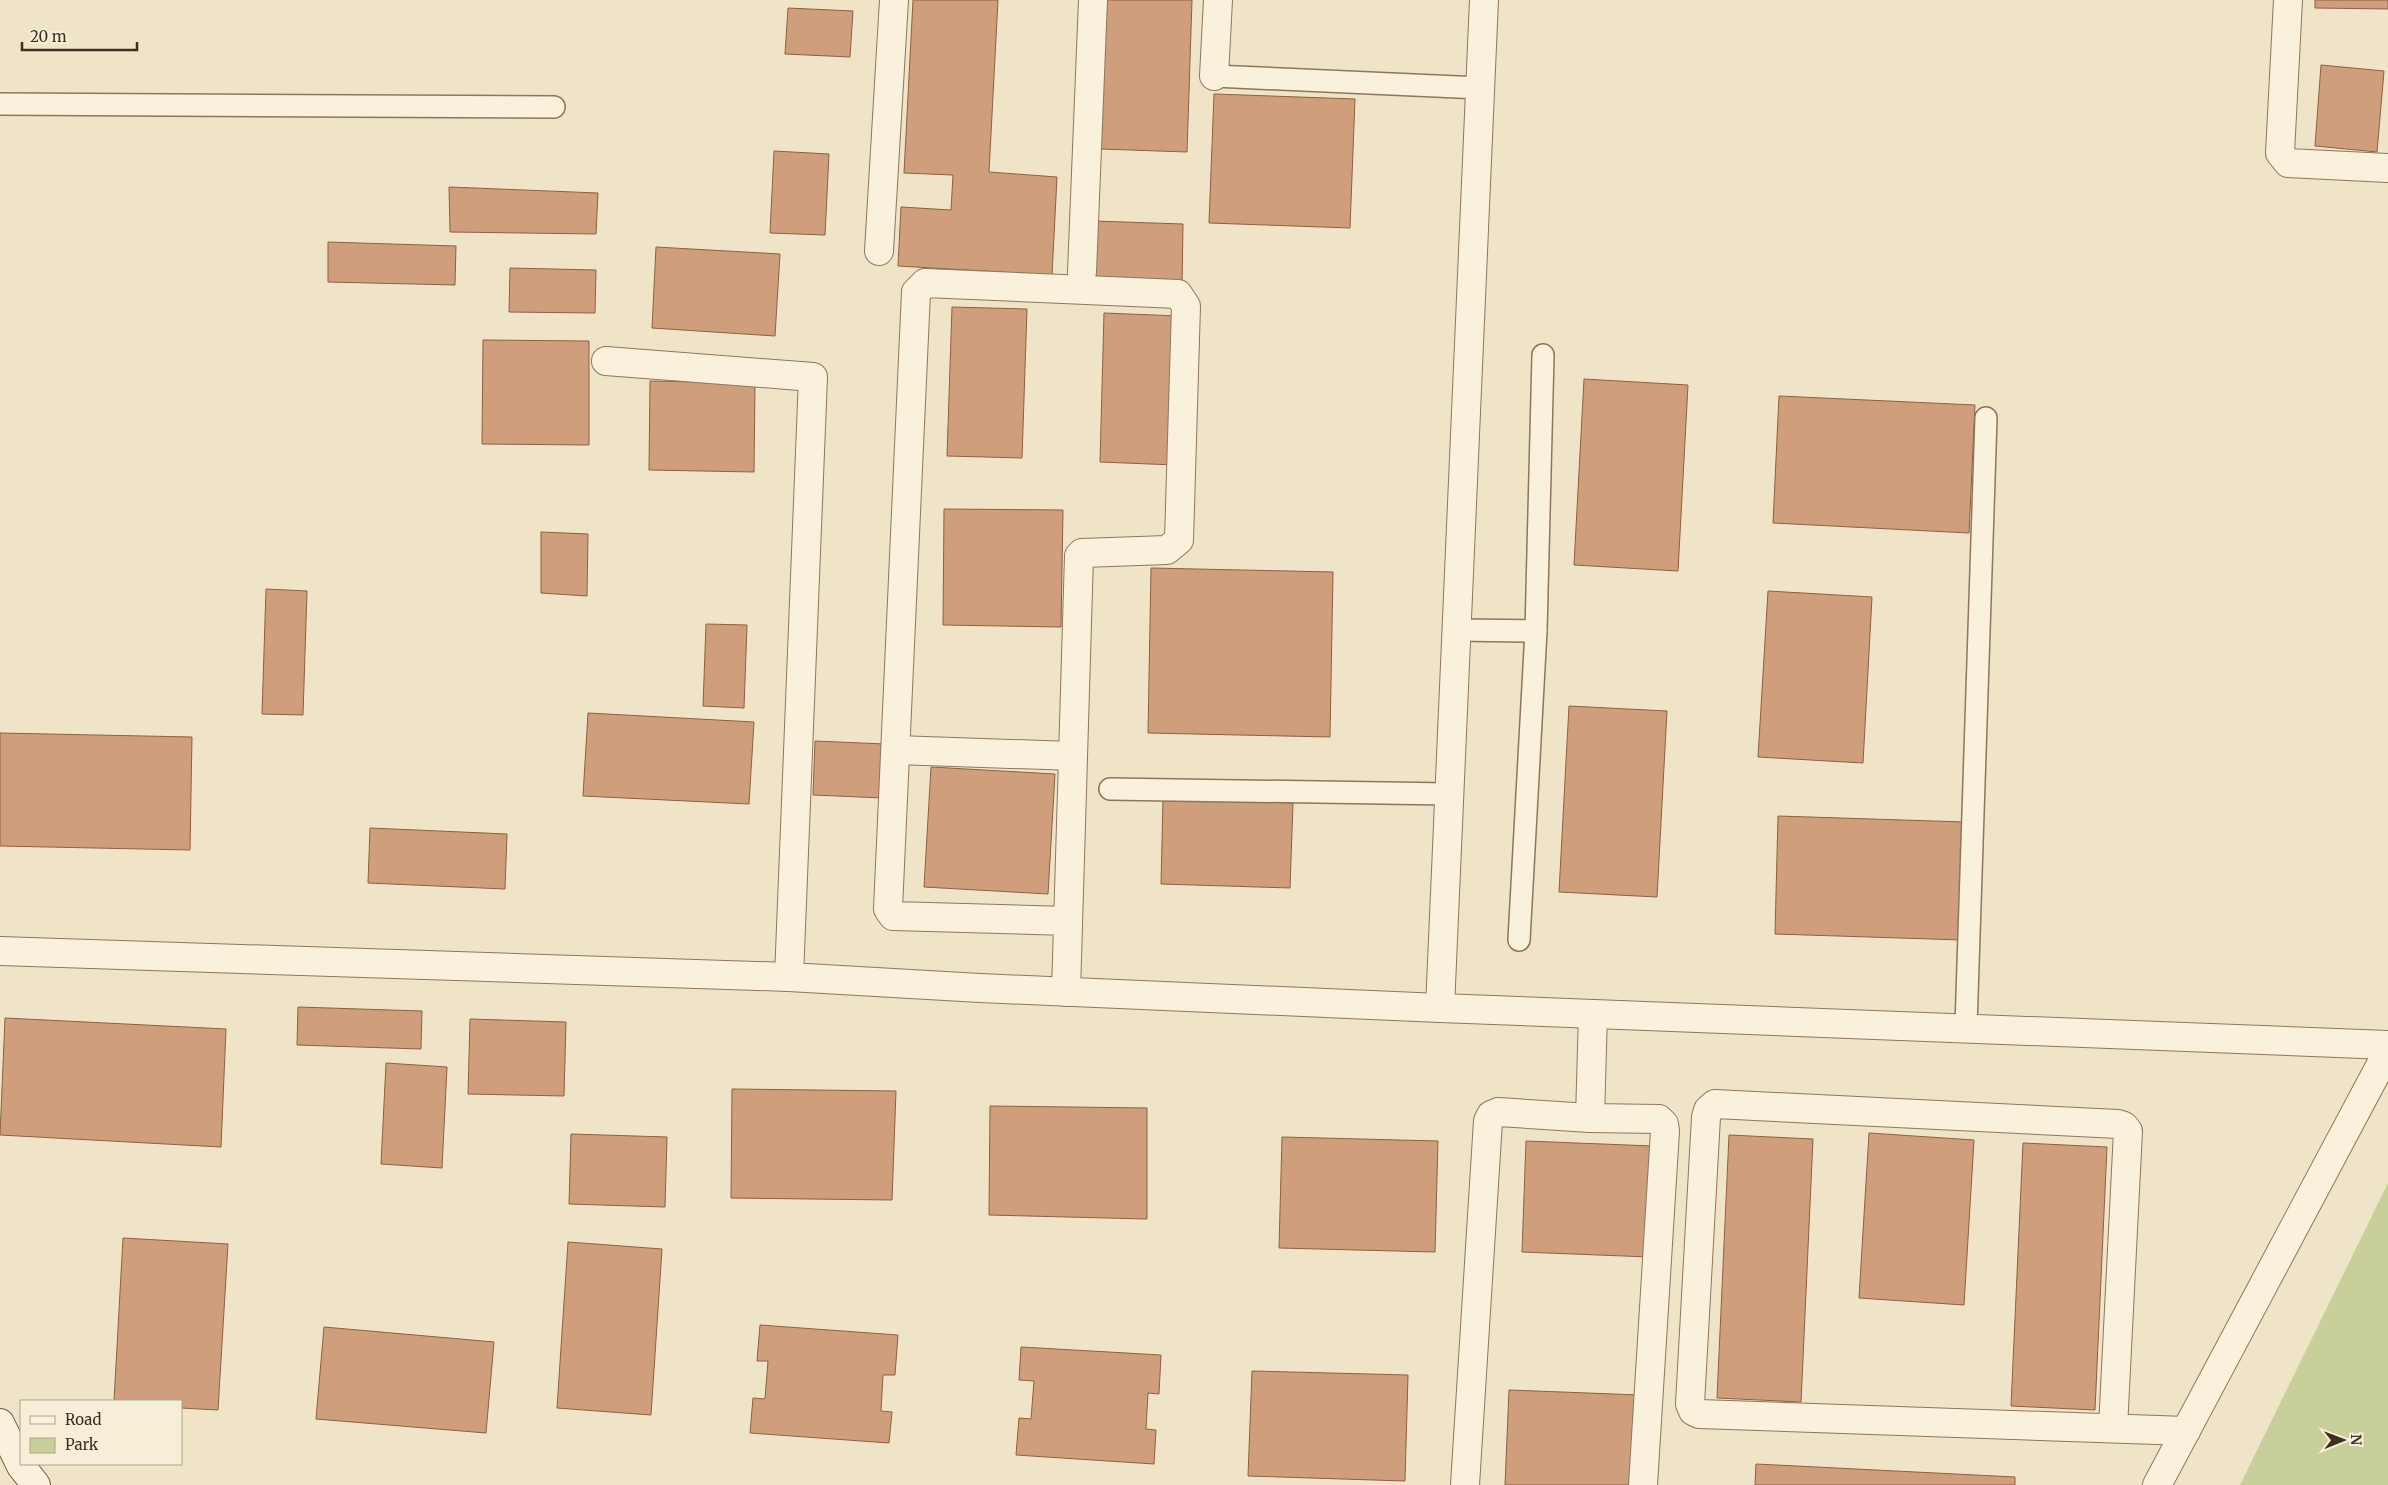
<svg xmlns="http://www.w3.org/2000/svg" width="2388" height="1485" viewBox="0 0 2388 1485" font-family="Merriweather,serif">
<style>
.green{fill:#c9cf9b}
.building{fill:#cf9f7d;stroke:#8d5f41}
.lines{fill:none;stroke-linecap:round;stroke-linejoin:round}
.lane-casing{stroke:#8d765c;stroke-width:24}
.street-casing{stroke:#8d765c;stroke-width:30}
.secondary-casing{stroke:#6f573f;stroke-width:30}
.lane{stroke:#faf1dc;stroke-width:21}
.street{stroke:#faf1dc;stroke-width:28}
.secondary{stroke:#faf1dc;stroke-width:28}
</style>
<rect width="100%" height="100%" fill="#f0e4c8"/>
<polygon class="green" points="2388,1183 2388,1485 2240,1485"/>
<g class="building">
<polygon points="913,0 998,0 989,172 1057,177 1052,275 898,266 901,207 951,210 953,175 904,173"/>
<polygon points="1106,0 1192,0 1187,152 1101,149"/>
<polygon points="2315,0 2388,0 2388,9 2315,8"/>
<polygon points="788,8 853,11 850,57 785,54"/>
<polygon points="2321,65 2384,71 2377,152 2315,146"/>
<polygon points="1214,94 1355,99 1350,228 1209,223"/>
<polygon points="774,151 829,154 825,235 770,233"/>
<polygon points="449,187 598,193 596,234 450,232"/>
<polygon points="1094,221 1183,224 1182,286 1090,282"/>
<polygon points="328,242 456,246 455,285 328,282"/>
<polygon points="656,247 780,254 775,336 652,328"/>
<polygon points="510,268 596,270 595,313 509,312"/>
<polygon points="952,307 1027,309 1022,458 947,456"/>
<polygon points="1104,313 1179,316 1175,465 1100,462"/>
<polygon points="483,340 589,341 589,445 482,444"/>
<polygon points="1584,379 1688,385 1678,571 1574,565"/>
<polygon points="650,381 755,383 754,472 649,470"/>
<polygon points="1779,396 1975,405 1969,533 1773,523"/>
<polygon points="944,509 1063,510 1061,627 943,625"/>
<polygon points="541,532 588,534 587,596 541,593"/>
<polygon points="1151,568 1333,572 1330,737 1148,733"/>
<polygon points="266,589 307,591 303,715 262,714"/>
<polygon points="1768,591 1872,597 1863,763 1758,757"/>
<polygon points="706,624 747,625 744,708 703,706"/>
<polygon points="1569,706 1667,711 1657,897 1559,892"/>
<polygon points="588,713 754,722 749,804 583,796"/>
<polygon points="0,733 192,737 190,850 0,846"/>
<polygon points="815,741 885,744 883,798 813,795"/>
<polygon points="931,767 1055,774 1048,894 924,887"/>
<polygon points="1163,799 1293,803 1290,888 1161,884"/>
<polygon points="1778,816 1965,822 1962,940 1775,934"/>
<polygon points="370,828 507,834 505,889 368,883"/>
<polygon points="298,1007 422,1011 421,1049 297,1045"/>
<polygon points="5,1018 226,1029 221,1147 0,1135"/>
<polygon points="470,1019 566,1022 564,1096 468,1094"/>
<polygon points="386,1063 447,1067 442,1168 381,1164"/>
<polygon points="732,1089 896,1091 892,1200 731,1198"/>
<polygon points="990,1106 1147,1108 1147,1219 989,1215"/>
<polygon points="1869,1133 1974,1140 1964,1305 1859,1298"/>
<polygon points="571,1134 667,1137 665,1207 569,1204"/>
<polygon points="1729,1135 1813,1139 1801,1402 1717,1398"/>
<polygon points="1282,1137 1438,1141 1435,1252 1279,1248"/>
<polygon points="1526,1141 1653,1146 1649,1257 1522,1252"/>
<polygon points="2023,1143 2107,1147 2095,1410 2011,1406"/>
<polygon points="123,1238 228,1244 218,1410 181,1408 181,1401 114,1401"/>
<polygon points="568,1242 662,1249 651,1415 557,1408"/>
<polygon points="760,1325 898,1335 895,1375 883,1375 881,1411 892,1412 889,1443 750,1433 753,1398 765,1399 768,1361 757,1361"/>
<polygon points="324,1327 494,1342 486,1433 316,1419"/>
<polygon points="1021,1347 1161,1355 1159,1394 1148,1393 1146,1429 1156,1430 1154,1464 1016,1455 1019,1418 1031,1419 1034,1381 1019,1380"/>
<polygon points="1252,1371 1408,1375 1405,1481 1248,1476"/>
<polygon points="1509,1390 1640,1395 1637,1485 1505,1485"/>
<polygon points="1756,1464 2015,1477 2015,1485 1755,1485"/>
</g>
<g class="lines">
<g class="lane-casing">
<g id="lane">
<polyline points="1214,76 1480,88"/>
<polyline points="0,104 554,107"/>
<polyline points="1456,630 1536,631"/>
<polyline points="1110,789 1449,794"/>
<polyline points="1519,940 1536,631 1543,355"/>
<polyline points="1966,1026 1986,418"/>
</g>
</g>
<g class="street-casing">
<g id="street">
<polyline points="2288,0 2280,153 2288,163 2388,168"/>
<polyline points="1214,76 1218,0"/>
<polyline points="879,251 894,0"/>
<polyline points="1082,272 1093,0"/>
<polyline points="606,361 813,377 789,977"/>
<polyline points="896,750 1073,756"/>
<polyline points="0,951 789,977 980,988 1440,1008 2388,1045"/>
<polyline points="1066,992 1079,556 1082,553 1167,550 1179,540 1186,306 1178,294 925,283 916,292 888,909 893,916 1068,921"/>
<polyline points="1440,1008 1484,0"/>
<polyline points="1593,1014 1590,1118 1659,1119 1664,1124 1665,1131 1643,1485"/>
<polyline points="2113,1428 2128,1131 2124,1126 2118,1124 1715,1104 1708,1110 1706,1117 1690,1404 1693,1411 1699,1414 2186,1431"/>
<polyline points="1465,1485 1488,1121 1491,1115 1498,1112 1590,1118"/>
<polyline points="2157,1485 2388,1051"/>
</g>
</g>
<g class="secondary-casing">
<polyline id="secondary" points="0,1423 21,1466 36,1485"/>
</g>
<use href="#lane" class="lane"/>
<use href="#street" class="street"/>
<use href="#secondary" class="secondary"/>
</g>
<rect x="20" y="1400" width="162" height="65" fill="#f7eed8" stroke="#ada18e"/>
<rect x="30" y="1416" width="25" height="8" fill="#faf1dc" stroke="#ada18e"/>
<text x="65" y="1425" font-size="15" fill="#3d2e20">Road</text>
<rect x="30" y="1438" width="25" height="15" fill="#c9cf9b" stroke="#ada18e"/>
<text x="65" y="1450" font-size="15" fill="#3d2e20">Park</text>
<g transform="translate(2343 1440) rotate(89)" stroke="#f7eed8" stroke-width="4" paint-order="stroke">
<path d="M0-4L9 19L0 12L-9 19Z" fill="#3d2e20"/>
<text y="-8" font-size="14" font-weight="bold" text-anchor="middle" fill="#3d2e20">N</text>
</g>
<path d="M22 42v8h115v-8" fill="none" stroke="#3d2e20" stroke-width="2.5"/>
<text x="30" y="42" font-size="15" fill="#3d2e20" stroke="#f7eed8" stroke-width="4" paint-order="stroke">20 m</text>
</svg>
